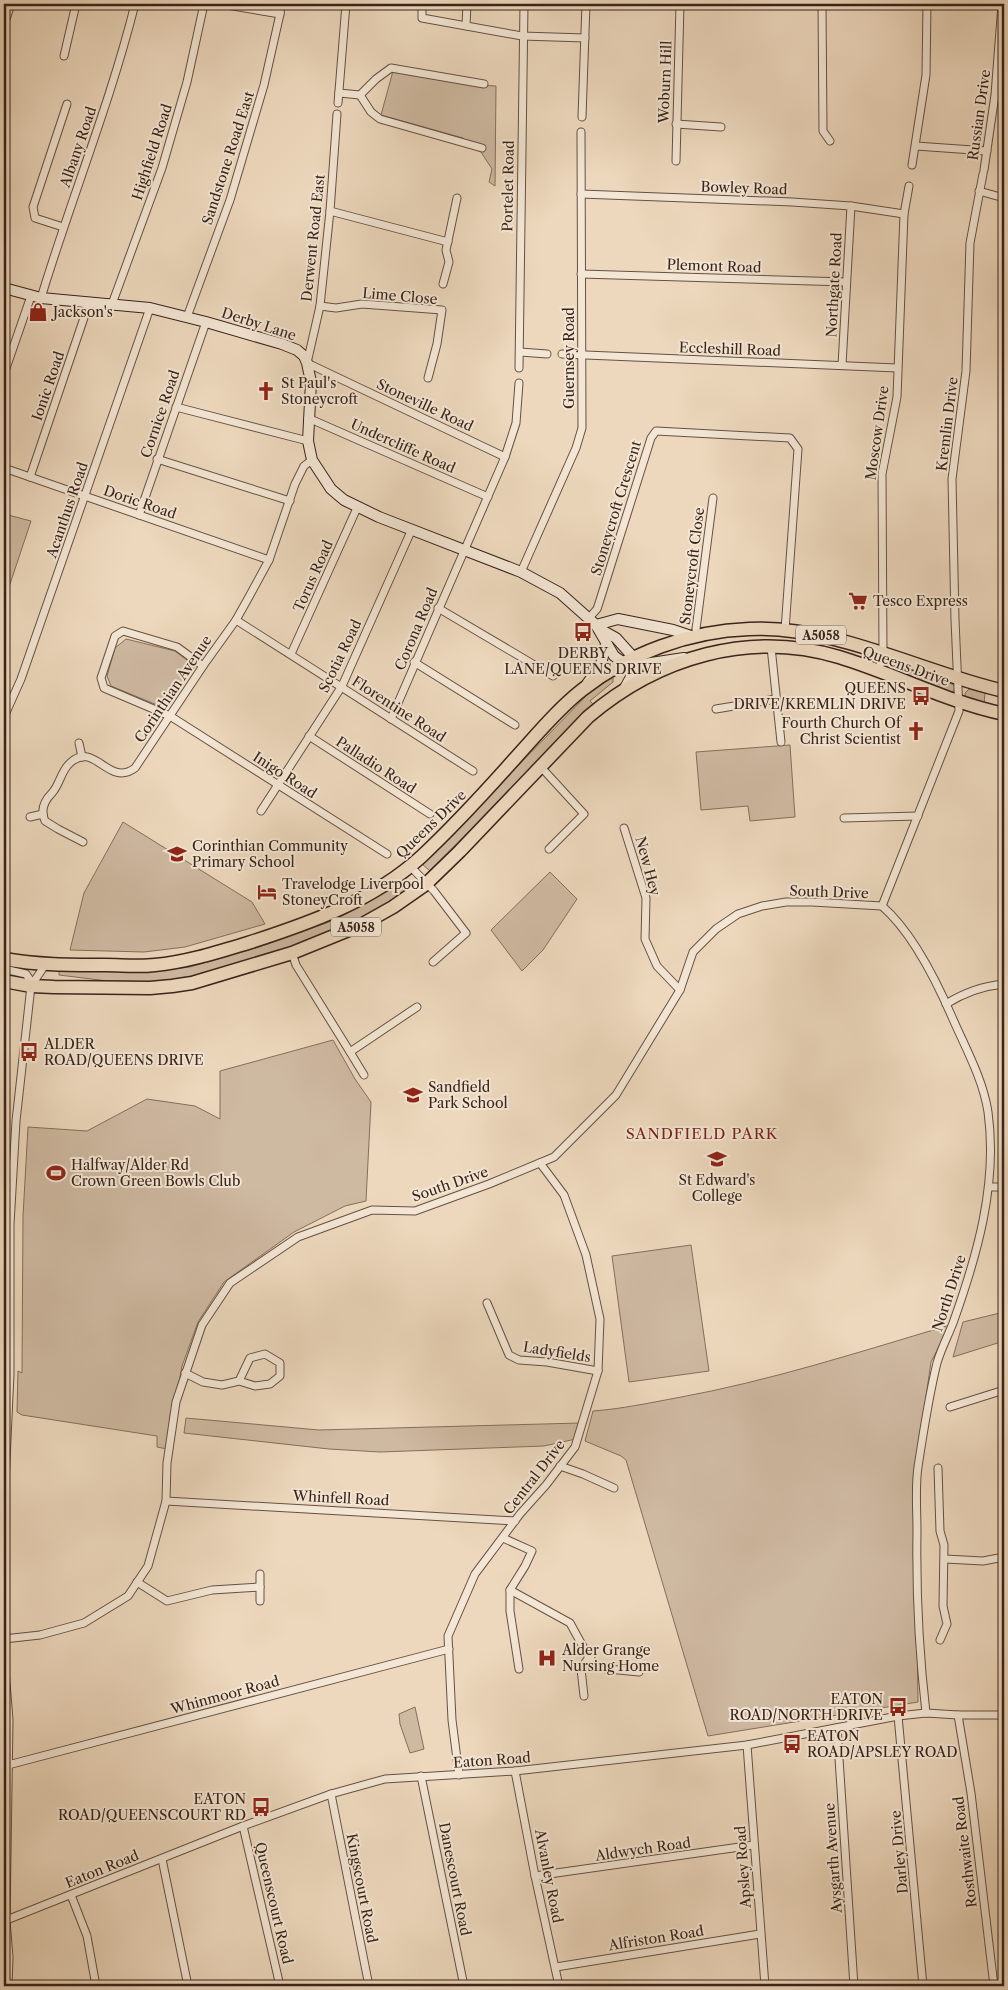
<svg xmlns="http://www.w3.org/2000/svg" width="1008" height="1990" viewBox="0 0 1008 1990" font-family="'Libre Caslon Text',serif">
<style>
.green{fill:#ceb9a1;stroke:#846e5e}
.lines{fill:none;stroke-linecap:round;stroke-linejoin:round}
.street-casing{stroke:#665043;stroke-width:9}
.secondary-casing{stroke:#39231a;stroke-width:12}
.highway-casing{stroke:#39231a;stroke-width:15}
.street{stroke:#f3e6d4;stroke-width:7}
.secondary{stroke:#f3e6d4;stroke-width:10}
.highway{stroke:#edd8bd;stroke-width:12}
.labels{text-anchor:middle;dominant-baseline:central;stroke-width:4;stroke-linejoin:round;paint-order:stroke}
.shield{fill:#f3e6d4;stroke:#715e52;stroke-width:1}
.shield-label{font-size:12px;font-weight:bold;fill:#39231a}
.street-label{font-size:14px;fill:#39231a;stroke:#f3e6d4}
.poi-label{font-size:14px;fill:#39231a;stroke:#f3e6d4;text-anchor:start}
.neighbourhood-label{font-size:15px;letter-spacing:1px;fill:#7a1f14;stroke:#f3e6d4}
</style>
<rect width="100%" height="100%" fill="#edd8bd"/>
<filter id="stains"><feTurbulence type="fractalNoise" baseFrequency=".004" numOctaves="4"/><feColorMatrix values="0 0 0 0 .2 0 0 0 0 .09 0 0 0 0 .02 0 0 0 .5 -.17"/></filter>
<radialGradient id="worn" r=".72"><stop offset=".6" stop-color="#630" stop-opacity="0"/><stop offset="1" stop-color="#630" stop-opacity=".3"/></radialGradient>
<g class="green">
<path d="M393 71C428 78 460 85 496 86L495 186 489 182 492 169 481 152 470 147 463 138 381 115Z"/>
<polygon points="4,508 10,510 8,515 31,521 4,602"/>
<polygon points="126,639 175,651 195,666 167,709 111,686 107,676 115,648"/>
<polygon points="905,666 952,684 955,687 954,691 950,692 900,672 901,667"/>
<polygon points="613,677 613,682 590,701 593,704 430,871 422,864 591,691"/>
<polygon points="969,689 985,693 984,704 966,698 965,693"/>
<polygon points="790,745 795,817 750,821 748,806 701,810 696,752"/>
<polygon points="123,822 252,902 265,924 185,947 144,952 70,950 84,893"/>
<polygon points="550,872 577,899 543,950 522,971 491,930"/>
<polygon points="406,879 412,888 366,917 319,938 192,978 167,982 116,982 59,975 59,970 147,972 190,967 259,947 329,922 360,907"/>
<polygon points="333,1040 355,1079 371,1102 366,1201 345,1206 294,1232 224,1282 198,1322 182,1366 167,1449 157,1447 157,1436 22,1415 17,1412 18,1371 22,1373 23,1216 28,1127 87,1131 147,1099 195,1106 220,1119 220,1071"/>
<polygon points="691,1245 709,1371 629,1382 612,1256"/>
<polygon points="1004,1312 1004,1341 953,1357 963,1322"/>
<path d="M950 1325 931 1362 915 1473 918 1702 708 1736 626 1460 621 1456 585 1441 593 1411C621 1409 649 1403 676 1398 770 1381 859 1352 950 1325Z"/>
<polygon points="186,1418 319,1430 580,1423 576,1439 544,1446 380,1452 329,1449 184,1433"/>
<polygon points="415,1707 424,1749 410,1753 400,1724 399,1714"/>
</g>
<g class="lines">
<g class="street-casing">
<g id="street">
<polyline points="221,4 280,14"/>
<polyline points="422,4 422,18 522,36 585,38"/>
<polyline points="822,4 823,131 830,141"/>
<polyline points="4,25 11,4"/>
<polyline points="466,26 467,4"/>
<polyline points="64,56 76,4"/>
<polyline points="339,93 360,95 376,79 391,68 484,84"/>
<polyline points="360,95 371,112 380,119 482,148"/>
<polyline points="338,103 346,4"/>
<polyline points="337,114 330,211 320,306 307,363 505,457"/>
<polyline points="582,117 586,4"/>
<polyline points="676,124 721,127"/>
<polyline points="916,146 987,151"/>
<polyline points="676,161 680,4"/>
<polyline points="912,165 926,75 927,4"/>
<polyline points="984,170 995,95 1002,4"/>
<polyline points="979,191 1004,198"/>
<polyline points="581,194 792,202 851,206 904,214"/>
<polyline points="330,211 448,242"/>
<polyline points="63,227 35,218 33,207 67,104"/>
<polyline points="581,274 846,282"/>
<polyline points="443,284 449,262 446,250 457,198"/>
<path d="M41 298C71 199 110 104 135 4"/>
<polyline points="112,304 162,168 187,82 204,4"/>
<polyline points="320,306 336,308 362,304 442,310 437,344 428,378"/>
<polyline points="187,317 230,200 264,85 280,14 281,4"/>
<polyline points="520,352 547,354"/>
<polyline points="562,354 897,368"/>
<polyline points="842,365 851,206"/>
<polyline points="519,368 524,4"/>
<polyline points="4,374 31,296"/>
<polyline points="176,407 308,441"/>
<polyline points="308,418 488,497"/>
<polyline points="157,459 290,501"/>
<polyline points="4,468 269,560"/>
<polyline points="30,477 89,303"/>
<polyline points="139,515 206,322"/>
<polyline points="521,572 576,448 582,428 581,132"/>
<polyline points="438,608 553,676"/>
<polyline points="589,618 597,609 599,603 651,438 656,431 790,438 798,449 785,630"/>
<polyline points="236,620 473,771"/>
<polyline points="697,637 696,629 713,498"/>
<polyline points="771,647 781,742"/>
<polyline points="291,654 357,508"/>
<polyline points="414,662 515,725"/>
<polyline points="203,666 177,647 123,631 115,636 101,678 104,688 170,716 387,854"/>
<polyline points="878,672 883,655 882,474 897,397 904,214 909,186"/>
<polyline points="716,709 776,699"/>
<polyline points="4,717 21,679 150,308"/>
<polyline points="391,719 505,457 516,423 519,383"/>
<polyline points="309,736 430,814"/>
<polyline points="79,743 82,757"/>
<polyline points="540,766 584,814 549,849"/>
<polyline points="261,811 342,686 412,529"/>
<polyline points="30,817 43,814"/>
<polyline points="844,818 918,816"/>
<polyline points="624,828 646,898 645,939 657,966 680,990"/>
<path d="M83 842 58 829 45 821C40 810 44 801 52 793 60 784 61 771 70 763 95 740 108 788 135 768L203 666 236 620 250 595 269 560 295 484 304 466 312 460"/>
<polyline points="410,866 434,891 466,933 433,962"/>
<path d="M882 906C912 932 936 980 952 1017 965 1047 983 1079 988 1112 998 1184 977 1256 953 1323 948 1336 941 1349 937 1363 929 1395 923 1434 918 1467 915 1487 917 1510 917 1531 916 1592 919 1652 926 1713"/>
<polyline points="882,906 959,711 955,620 952,479 966,371 970,243 983,174"/>
<polyline points="292,953 296,965 350,1052 417,1007"/>
<polyline points="4,969 26,974 30,980 31,986"/>
<path d="M946 1004C965 992 983 986 1004 984"/>
<polyline points="350,1052 364,1075"/>
<polyline points="990,1187 1004,1187"/>
<polyline points="487,1303 509,1355 519,1360 547,1362 598,1371"/>
<polyline points="185,1373 203,1382 222,1385 239,1381 255,1386 270,1384 280,1376 280,1363 265,1354 250,1358 239,1381"/>
<polyline points="950,1407 1004,1390"/>
<polyline points="560,1466 583,1474 614,1488"/>
<polyline points="938,1468 940,1531 944,1545 943,1606 947,1624 940,1640"/>
<polyline points="166,1501 515,1521"/>
<polyline points="4,1504 10,1374 10,1224 16,1121 31,986 45,965"/>
<polyline points="503,1538 532,1551 525,1566 510,1590 570,1623 587,1654 598,1668 639,1672"/>
<polyline points="945,1559 983,1561 1004,1557"/>
<polyline points="260,1574 260,1601"/>
<polyline points="137,1582 167,1601 212,1590 260,1587"/>
<polyline points="510,1590 510,1611 519,1669"/>
<polyline points="4,1639 40,1635 84,1623 128,1596 148,1566 166,1501 167,1463 176,1402 202,1325 230,1283 298,1237 372,1210 415,1211 489,1184 554,1157 616,1095 680,990 693,952 716,929 738,914 762,906 786,902 812,902 882,906"/>
<polyline points="4,1657 9,1720 6,1920 9,1957 8,1986"/>
<polyline points="584,1696 581,1669 589,1657"/>
<polyline points="958,1715 971,1793 994,1986"/>
<polyline points="898,1716 923,1986"/>
<polyline points="837,1728 854,1986"/>
<polyline points="747,1745 765,1986"/>
<polyline points="8,1765 449,1649"/>
<polyline points="515,1771 535,1876 559,1986"/>
<polyline points="459,1775 452,1720 448,1636 475,1574 520,1514 546,1485 575,1447 598,1371 600,1319 586,1255 564,1195 540,1163"/>
<polyline points="421,1776 464,1986"/>
<polyline points="331,1794 369,1986"/>
<polyline points="243,1826 280,1986"/>
<polyline points="162,1859 188,1986"/>
<polyline points="535,1876 754,1845"/>
<polyline points="71,1895 87,1936 96,1986"/>
<polyline points="4,1921 243,1826 331,1794 385,1779 515,1771 747,1745 898,1716 926,1713 958,1715 1004,1715"/>
<polyline points="556,1967 760,1934"/>
</g>
</g>
<g class="secondary-casing">
<g id="secondary">
<polyline points="4,288 41,298 150,308 206,322 282,344 297,350 304,356 307,363 311,382 308,441 312,460 331,489 344,500 379,517 521,572 560,593 596,625 614,656 624,663 638,665 684,658"/>
<polyline points="596,625 618,619 673,630 694,637"/>
<polyline points="598,628 616,638 634,658 631,677 625,688"/>
<polyline points="587,684 601,664 606,644"/>
</g>
</g>
<g class="highway-casing">
<g id="highway">
<path d="M4 959C37 965 70 965 105 965 121 965 139 967 155 965 187 962 218 952 248 943 310 923 373 901 422 856 456 824 488 789 519 754 539 732 559 708 582 690 629 653 690 631 749 629 835 625 921 672 1004 691"/>
<path d="M4 981 31 986 54 987 150 988 172 986 192 983 292 953 361 925 393 907 426 884 460 851 588 717C658 657 750 630 839 657 895 674 947 702 1004 714"/>
</g>
</g>
<use href="#street" class="street"/>
<use href="#secondary" class="secondary"/>
<use href="#highway" class="highway"/>
</g>
<defs>
<g id="shop-bare" transform="scale(1.5)"><path d="M-5-2.5h2.3a2.7 3.5 0 0 1 5.4 0H5L5.5 6h-11ZM-1.5-2.5h3a1.5 2.3 0 0 0-3 0Z" fill="#8f2418" stroke="#f3e6d4" stroke-width="2.5" paint-order="stroke"/></g>
<g id="church-bare" transform="scale(1.5)"><path d="M-1.2-6h2.4v3.5h3.3v2.4h-3.3V6h-2.4V-.1h-3.3v-2.4h3.3Z" fill="#8f2418" stroke="#f3e6d4" stroke-width="2.5" paint-order="stroke"/></g>
<g id="supermarket-bare" transform="scale(1.5)"><path d="M-6-5.5h2.5l.6 2H6L4.5 2H-2.5L-4.4-4H-6ZM-1.5 3.2a1.3 1.3 0 1 0 .1 0ZM3 3.2a1.3 1.3 0 1 0 .1 0Z" fill="#8f2418" stroke="#f3e6d4" stroke-width="2.5" paint-order="stroke"/></g>
<g id="bus-bare" transform="scale(1.5)"><path d="M-5-6H5V4H4V6H2V4H-2V6H-4V4H-5ZM-3.5-4V0h7V-4ZM-3.5 1.2v1.5H-2V1.2ZM2 1.2v1.5H3.5V1.2Z" fill="#8f2418" stroke="#f3e6d4" stroke-width="2.5" paint-order="stroke"/></g>
<g id="school-bare" transform="scale(1.5)"><path d="M0-5L7-2L0 1L-7-2ZM-4 1L0 2.5L4 1V4Q0 6-4 4Z" fill="#8f2418" stroke="#f3e6d4" stroke-width="2.5" paint-order="stroke"/></g>
<g id="hotel-bare" transform="scale(1.5)"><path d="M-6-4.5h1.5V1H6V5H4.5V3h-9V5H-6ZM-4 0a1.8 1.8 0 1 1 3.6 0ZM.5 0V-2.5h3Q6-2.5 6 0Z" fill="#8f2418" stroke="#f3e6d4" stroke-width="2.5" paint-order="stroke"/></g>
<g id="stadium-bare" transform="scale(1.5)"><path d="M0-5a6.5 5 0 1 0 0 10a6.5 5 0 1 0 0-10ZM-3.5-1.8h7v3.6h-7Z" fill="#8f2418" stroke="#f3e6d4" stroke-width="2.5" paint-order="stroke"/></g>
<g id="hospital-bare" transform="scale(1.5)"><path d="M-5-5h3v3.5h4V-5h3V5h-3V1.5h-4V5h-3Z" fill="#8f2418" stroke="#f3e6d4" stroke-width="2.5" paint-order="stroke"/></g>
</defs>
<g fill-rule="evenodd">
<use href="#shop-bare" x="38" y="312"/>
<use href="#church-bare" x="266" y="391"/>
<use href="#supermarket-bare" x="858" y="601"/>
<use href="#bus-bare" x="583" y="632"/>
<use href="#bus-bare" x="921" y="696"/>
<use href="#church-bare" x="916" y="731"/>
<use href="#school-bare" x="177" y="854"/>
<use href="#hotel-bare" x="267" y="892"/>
<use href="#bus-bare" x="29" y="1052"/>
<use href="#school-bare" x="413" y="1095"/>
<use href="#school-bare" x="717" y="1159"/>
<use href="#stadium-bare" x="56" y="1173"/>
<use href="#hospital-bare" x="547" y="1658"/>
<use href="#bus-bare" x="898" y="1707"/>
<use href="#bus-bare" x="792" y="1744"/>
<use href="#bus-bare" x="261" y="1807"/>
</g>
<g class="labels">
<g class="shield">
<rect x="796" y="625.5" width="50" height="19" rx="4"/>
<rect x="331" y="917.5" width="50" height="19" rx="4"/>
</g>
<g class="shield-label">
<text x="821" y="635">A5058</text>
<text x="356" y="927">A5058</text>
</g>
<g class="street-label">
<text transform="translate(665 82) rotate(-88)">Woburn Hill</text>
<text transform="translate(979 115) rotate(-82)">Russian Drive</text>
<text transform="translate(78 147) rotate(-71)">Albany Road</text>
<text transform="translate(152 152) rotate(-72)">Highfield Road</text>
<text transform="translate(228 158) rotate(-72)">Sandstone Road East</text>
<text transform="translate(508 186) rotate(-89)">Portelet Road</text>
<text transform="translate(744 188) rotate(2)">Bowley Road</text>
<text transform="translate(313 238) rotate(-84)">Derwent Road East</text>
<text transform="translate(714 266) rotate(2)">Plemont Road</text>
<text transform="translate(834 285) rotate(-87)">Northgate Road</text>
<text transform="translate(400 296) rotate(5)">Lime Close</text>
<text transform="translate(259 324) rotate(18)">Derby Lane</text>
<text transform="translate(730 349) rotate(2)">Eccleshill Road</text>
<text transform="translate(569 358) rotate(-90)">Guernsey Road</text>
<text transform="translate(48 386) rotate(-71)">Ionic Road</text>
<text transform="translate(425 405) rotate(25)">Stoneville Road</text>
<text transform="translate(160 414) rotate(-71)">Cornice Road</text>
<text transform="translate(947 424) rotate(-83)">Kremlin Drive</text>
<text transform="translate(877 433) rotate(-82)">Moscow Drive</text>
<text transform="translate(403 446) rotate(24)">Undercliffe Road</text>
<text transform="translate(140 502) rotate(19)">Doric Road</text>
<text transform="translate(616 508) rotate(-73)">Stoneycroft Crescent</text>
<text transform="translate(67 510) rotate(-71)">Acanthus Road</text>
<text transform="translate(692 566) rotate(-83)">Stoneycroft Close</text>
<text transform="translate(313 576) rotate(-66)">Torus Road</text>
<text transform="translate(416 629) rotate(-67)">Corona Road</text>
<text transform="translate(340 656) rotate(-64)">Scotia Road</text>
<text transform="translate(906 666) rotate(20)">Queens Drive</text>
<text transform="translate(173 689) rotate(-56)">Corinthian Avenue</text>
<text transform="translate(399 709) rotate(33)">Florentine Road</text>
<text transform="translate(376 765) rotate(33)">Palladio Road</text>
<text transform="translate(285 775) rotate(33)">Inigo Road</text>
<text transform="translate(431 824) rotate(-44)">Queens Drive</text>
<text transform="translate(648 866) rotate(75)">New Hey</text>
<text transform="translate(829 892) rotate(2)">South Drive</text>
<text transform="translate(450 1184) rotate(-19)">South Drive</text>
<text transform="translate(949 1293) rotate(-72)">North Drive</text>
<text transform="translate(557 1352) rotate(9)">Ladyfields</text>
<text transform="translate(534 1477) rotate(-52)">Central Drive</text>
<text transform="translate(341 1498) rotate(3)">Whinfell Road</text>
<text transform="translate(225 1695) rotate(-15)">Whinmoor Road</text>
<text transform="translate(492 1760) rotate(-4)">Eaton Road</text>
<text transform="translate(643 1849) rotate(-8)">Aldwych Road</text>
<text transform="translate(899 1852) rotate(-95)">Darley Drive</text>
<text transform="translate(965 1852) rotate(-97)">Rosthwaite Road</text>
<text transform="translate(833 1858) rotate(-94)">Aysgarth Avenue</text>
<text transform="translate(743 1867) rotate(-94)">Apsley Road</text>
<text transform="translate(102 1869) rotate(-22)">Eaton Road</text>
<text transform="translate(549 1876) rotate(79)">Alvanley Road</text>
<text transform="translate(455 1879) rotate(79)">Danescourt Road</text>
<text transform="translate(362 1888) rotate(79)">Kingscourt Road</text>
<text transform="translate(274 1903) rotate(77)">Queenscourt Road</text>
<text transform="translate(656 1938) rotate(-9)">Alfriston Road</text>
</g>
<g class="poi-label">
<text x="53" y="312">Jackson's</text>
<text x="281" y="383">St Paul's<tspan x="281" dy="16">Stoneycroft</tspan></text>
<text x="873" y="601">Tesco Express</text>
<text x="583" y="653" text-anchor="middle">DERBY<tspan x="583" dy="16">LANE/QUEENS DRIVE</tspan></text>
<text x="906" y="688" text-anchor="end">QUEENS<tspan x="906" dy="16">DRIVE/KREMLIN DRIVE</tspan></text>
<text x="901" y="723" text-anchor="end">Fourth Church Of<tspan x="901" dy="16">Christ Scientist</tspan></text>
<text x="192" y="846">Corinthian Community<tspan x="192" dy="16">Primary School</tspan></text>
<text x="282" y="884">Travelodge Liverpool<tspan x="282" dy="16">StoneyCroft</tspan></text>
<text x="44" y="1044">ALDER<tspan x="44" dy="16">ROAD/QUEENS DRIVE</tspan></text>
<text x="428" y="1087">Sandfield<tspan x="428" dy="16">Park School</tspan></text>
<text x="71" y="1165">Halfway/Alder Rd<tspan x="71" dy="16">Crown Green Bowls Club</tspan></text>
<text x="717" y="1180" text-anchor="middle">St Edward's<tspan x="717" dy="16">College</tspan></text>
<text x="562" y="1650">Alder Grange<tspan x="562" dy="16">Nursing Home</tspan></text>
<text x="883" y="1699" text-anchor="end">EATON<tspan x="883" dy="16">ROAD/NORTH DRIVE</tspan></text>
<text x="807" y="1736">EATON<tspan x="807" dy="16">ROAD/APSLEY ROAD</tspan></text>
<text x="246" y="1799" text-anchor="end">EATON<tspan x="246" dy="16">ROAD/QUEENSCOURT RD</tspan></text>
</g>
<g class="neighbourhood-label">
<text x="702" y="1133">SANDFIELD PARK</text>
</g>
</g>
<rect width="1008" height="1990" fill="none" stroke="#edd8bd" stroke-width="20"/>
<rect x="5" y="5" width="998" height="1980" fill="none" stroke="#39231a" stroke-width="2.5"/>
<rect x="10" y="10" width="988" height="1970" fill="none" stroke="#39231a"/>
<rect width="100%" height="100%" filter="url(#stains)"/>
<rect width="100%" height="100%" fill="url(#worn)"/>
</svg>
